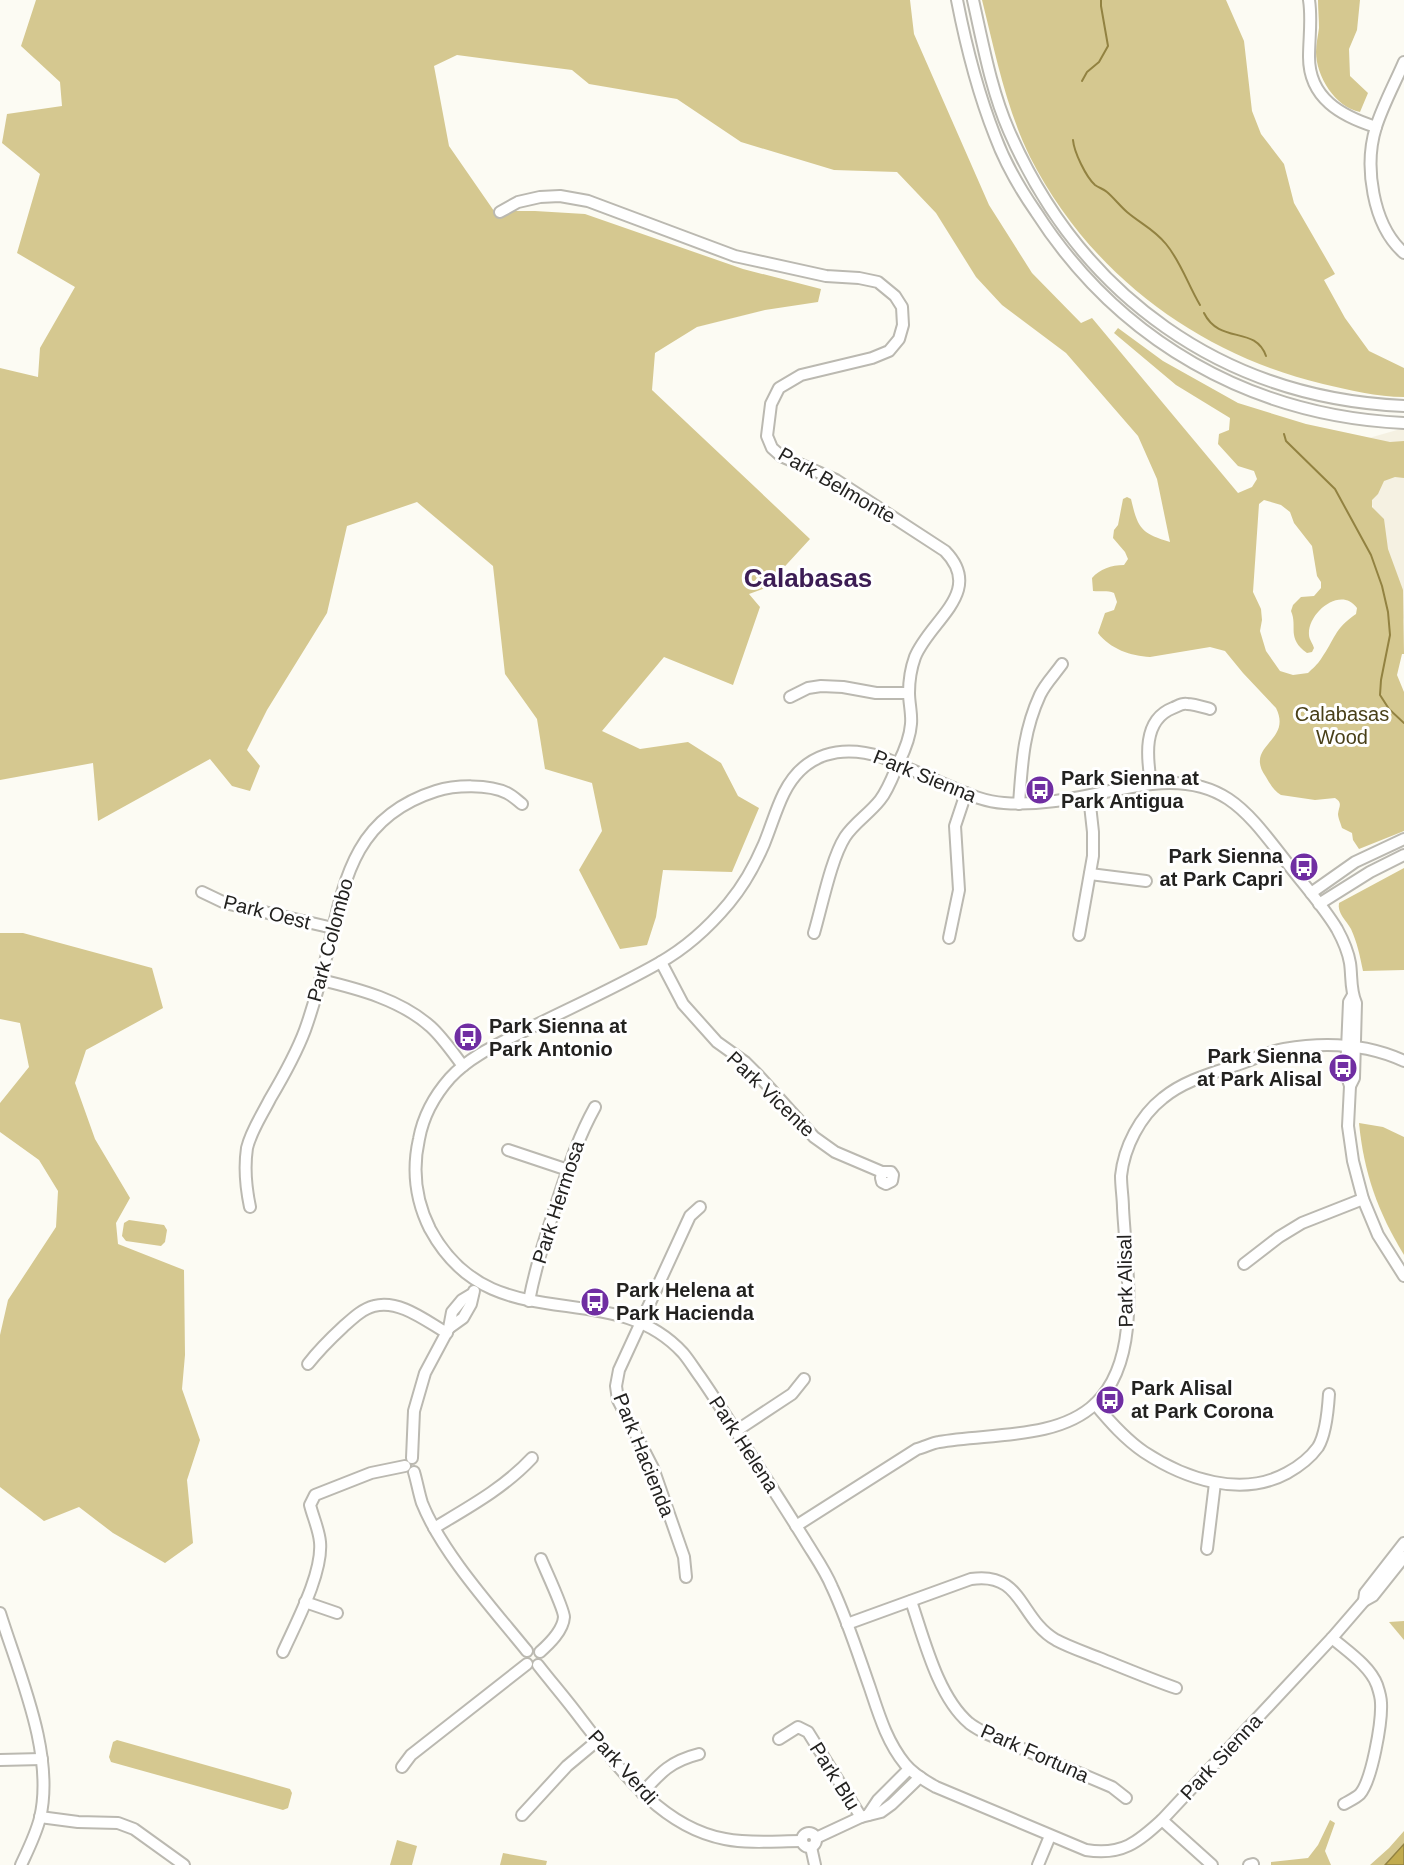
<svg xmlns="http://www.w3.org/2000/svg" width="1404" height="1865" viewBox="0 0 1404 1865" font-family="Arial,sans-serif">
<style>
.built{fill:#f5f1e2}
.green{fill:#d5c890;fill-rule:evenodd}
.water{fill:#c1ab4f;stroke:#928241;stroke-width:1.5}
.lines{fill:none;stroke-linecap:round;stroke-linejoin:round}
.stream{stroke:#928241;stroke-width:2}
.minor-casing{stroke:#bbb9b1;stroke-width:14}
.minor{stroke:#fff;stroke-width:10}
.labels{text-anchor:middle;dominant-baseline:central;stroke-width:6;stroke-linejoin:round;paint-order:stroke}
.street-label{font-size:20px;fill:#232220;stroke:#fff}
.park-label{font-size:20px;fill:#483f18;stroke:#fff}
.poi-label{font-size:20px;font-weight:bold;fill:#232220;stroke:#fff;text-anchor:start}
.district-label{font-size:26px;font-weight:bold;fill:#3c1d55;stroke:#fff}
</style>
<rect width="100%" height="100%" fill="#fcfbf3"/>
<polygon class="built" points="1404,428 1404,621 1355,442"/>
<g class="green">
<path d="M36 0H910L914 34 989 205 1032 273 1081 323 1092 318 1238 493 1252 487 1257 479 1254 471 1238 466 1218 444 1219 434 1229 430 1230 418 1176 385 1114 333 1118 328 1163 361 1238 403 1306 424 1390 442 1404 441V478L1395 477 1384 481 1378 494 1372 500V507L1384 519 1388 549 1403 590 1404 654H1402L1397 675 1404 692V831L1359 849 1353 840 1352 833 1342 828C1341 824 1338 818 1338 814 1339 806 1343 803 1335 798L1315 800 1281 795C1274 791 1270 784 1266 777 1243 745 1293 742 1276 708L1243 673 1225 651 1210 647 1150 657C1131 656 1110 649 1098 633L1105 613 1114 610 1117 602 1114 593C1107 590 1101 592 1093 591L1092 578C1100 569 1111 565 1124 565L1128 559 1125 552 1113 538 1114 530 1118 525 1123 499 1127 497 1131 499C1138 529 1141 533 1170 542L1157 479 1138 436 1066 353 1002 305 976 277 936 213 897 172 834 170 741 142 677 99 589 84 572 70 457 55 434 66 449 146 494 211H535L585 214 743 269 821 289 818 302 765 310 697 327 655 353 652 390 810 539 765 588 749 594 760 607 733 685 664 657 602 731 640 749 688 742 721 763 738 796 759 808 732 872 663 870 656 917 647 945 620 949 579 870 602 831 592 783 545 769 537 719 505 674 493 566 417 502 347 526 327 613 267 710 247 750 260 766 250 791 232 786 210 759 98 821 93 763 0 780V368L38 377 40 348 75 287 17 253 40 174 2 143 7 114 62 106 60 82 21 46ZM1264 500 1281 505 1290 512 1294 523 1312 546 1317 576 1321 582V588L1314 596 1301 597 1293 605 1291 611C1298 627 1286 638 1307 653L1312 652 1314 648C1313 644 1309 639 1309 635 1307 613 1341 585 1357 608L1356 614C1334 629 1335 639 1321 659 1318 664 1312 669 1308 673L1293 675 1280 671 1266 651 1260 631 1262 620 1261 609 1253 592 1259 504Z"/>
<path d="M982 0H1226L1244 41 1252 111 1261 134 1284 164 1294 203 1335 274 1324 280 1345 318 1369 351 1404 368V397C1377 397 1349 390 1323 384 1197 354 1089 273 1030 157 1006 108 995 52 982 0Z"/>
<path d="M1318 0H1360L1357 30 1349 49 1350 76 1368 93 1360 112C1335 107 1316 76 1316 52 1316 44 1318 36 1319 28 1319 19 1318 9 1318 0Z"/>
<path d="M1404 868V970L1363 971C1360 956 1357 942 1351 929 1346 920 1337 913 1339 903Z"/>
<polygon points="0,933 23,933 152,968 163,1008 86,1050 75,1083 95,1139 130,1198 116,1223 118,1244 184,1270 185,1355 182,1389 200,1440 187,1480 193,1543 165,1563 113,1533 79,1507 44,1521 0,1487 0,1335 8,1300 56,1227 58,1191 39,1160 0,1132 0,1103 29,1067 20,1023 0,1019"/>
<path d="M1359 1123 1383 1127 1404 1137V1255C1378 1212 1364 1174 1359 1123Z"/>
<polygon points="129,1220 164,1225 167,1230 165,1242 161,1246 126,1241 122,1236 124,1223"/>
<polygon points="1404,1621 1404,1640 1389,1622"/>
<polygon points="117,1740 290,1789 292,1793 288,1808 283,1810 111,1762 109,1757 113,1742"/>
<polygon points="1330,1820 1335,1823 1325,1851 1331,1865 1271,1865 1271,1862 1308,1858 1318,1845"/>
<polygon points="1404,1831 1404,1865 1370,1865 1389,1848"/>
<polygon points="397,1840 417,1846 412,1865 390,1865"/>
<polygon points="503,1853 547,1861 546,1865 500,1865"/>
</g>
<polygon class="water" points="1404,1844 1404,1865 1385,1865"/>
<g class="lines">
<g class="stream">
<polyline points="1082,81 1087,72 1099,62 1108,46 1101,6 1101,0"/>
<path d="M1073 140C1074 152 1086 177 1095 185 1099 188 1104 189 1107 192 1114 198 1120 206 1127 212 1141 224 1154 229 1166 244 1181 262 1188 285 1200 305"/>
<path d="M1204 313C1220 345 1255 325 1266 356"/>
<polyline points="1284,434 1286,441 1335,489 1371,555 1382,586 1388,612 1390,635 1381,680 1380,695 1389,709 1404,723"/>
</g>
<g class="minor-casing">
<g id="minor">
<path d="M957 0C966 46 978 93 995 136 1005 163 1020 189 1036 212 1119 341 1251 416 1404 423"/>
<path d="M973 0C983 44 991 90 1009 131 1081 296 1223 398 1404 406"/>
<path d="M1309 0C1312 19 1309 38 1309 57 1309 98 1341 116 1376 127"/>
<path d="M1404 62C1395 83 1383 105 1376 127 1364 165 1372 225 1404 253"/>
<path d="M500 212 518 202 540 197 560 196 588 201 735 256 826 276 859 278 878 282 895 296 902 307 903 325 899 339 889 351 872 358 801 375 779 388 771 404 767 436 772 448 781 456 836 480 945 551C985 592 930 620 915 657 911 668 909 681 909 693 909 703 912 714 911 724 910 738 904 752 898 764 893 776 888 790 880 800 869 814 854 823 845 837 831 859 822 906 814 933"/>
<polyline points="790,697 808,688 821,686 843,687 876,693 909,693"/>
<path d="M1151 784C1147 758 1142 720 1173 708 1178 706 1182 703 1187 704 1194 704 1203 707 1210 709"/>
<path d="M1019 804C1022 764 1023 732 1040 695 1045 684 1055 674 1062 664"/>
<polyline points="1090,874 1146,881"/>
<polyline points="202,892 225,903 333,928"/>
<polyline points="1311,893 1355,862 1404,839"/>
<polyline points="1319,904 1370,872 1404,855"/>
<polyline points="1079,935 1093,856 1093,832 1089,796"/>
<polyline points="949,938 959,890 955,826 966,793"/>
<polyline points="661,962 683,1004 717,1042 745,1062 758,1075 814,1137 835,1152 882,1172 891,1172 893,1175 892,1181 886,1184 882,1182 881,1178 882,1172"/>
<path d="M321 980C359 989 401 1000 431 1027 443 1038 453 1053 463 1066"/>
<polyline points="1353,995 1349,1002 1346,1073 1350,1086 1348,1126 1353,1161 1363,1199 1378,1235 1404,1276"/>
<path d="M1350 1086 1354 1078 1356 1003C1350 990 1352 976 1350 963 1348 951 1343 940 1337 929 1323 906 1304 885 1288 864 1248 813 1225 776 1152 784 1102 790 1055 807 1004 803 983 802 963 792 944 784 923 775 903 766 882 757 841 744 804 753 784 793 776 809 771 827 764 844 755 865 744 885 729 903 709 927 686 948 659 963 617 987 572 1007 528 1029 501 1043 471 1055 450 1078 435 1095 423 1117 419 1139 412 1170 416 1201 430 1229 492 1344 610 1273 683 1353 689 1360 695 1370 701 1378 721 1407 740 1438 759 1468 775 1492 790 1516 805 1540 814 1555 825 1570 832 1587 847 1619 858 1654 870 1688 879 1715 887 1742 905 1764 913 1774 925 1781 936 1787L1086 1850C1122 1856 1138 1842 1162 1820L1332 1638 1364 1601 1373 1596 1404 1557"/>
<polyline points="508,1150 568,1170"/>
<path d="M250 1207C246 1188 244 1168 247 1148 251 1131 262 1115 270 1099 283 1077 296 1054 305 1030 315 1002 322 975 329 946 345 875 357 816 436 791 455 785 489 784 507 793 513 796 518 801 522 804"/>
<polyline points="1244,1264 1279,1237 1302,1223 1363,1199"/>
<path d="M529 1301C536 1264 548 1229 560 1193 570 1163 579 1136 595 1107"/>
<polyline points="449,1328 463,1318 471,1304 474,1291"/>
<path d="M308 1364C319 1350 330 1339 343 1327 352 1319 362 1309 374 1306 399 1299 426 1321 447 1333"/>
<path d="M1095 1404C1110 1422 1125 1439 1144 1452 1185 1479 1241 1498 1287 1473 1298 1467 1310 1458 1318 1447 1326 1434 1328 1410 1329 1394"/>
<polyline points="736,1431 792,1394 804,1379"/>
<polyline points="412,1458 414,1411 425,1373 449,1328 452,1312 462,1300 472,1294"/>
<path d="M414 1472C417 1482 419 1494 422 1503 442 1553 493 1609 527 1651"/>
<path d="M796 1526 917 1449C925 1447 932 1443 939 1442 988 1433 1057 1440 1095 1404 1143 1359 1126 1267 1123 1208 1123 1198 1121 1187 1121 1176 1124 1147 1140 1116 1163 1098 1186 1079 1217 1072 1245 1062 1258 1057 1271 1051 1284 1049 1324 1042 1367 1044 1404 1061"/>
<path d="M434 1528C469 1507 504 1488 532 1458"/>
<polyline points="1207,1549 1215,1483"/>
<polyline points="686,1577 684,1557 653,1468 618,1400 616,1386 619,1370 690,1216 700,1207"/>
<path d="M911 1601C924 1639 938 1697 969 1723 974 1727 980 1730 985 1733L1112 1787 1126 1798"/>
<polyline points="1364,1601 1365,1593 1404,1543"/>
<polyline points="305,1602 337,1613"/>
<path d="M0 1613C19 1674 55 1754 40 1818 36 1834 28 1850 21 1865"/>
<path d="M847 1624 971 1579C1023 1571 1019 1619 1056 1640 1069 1647 1084 1652 1099 1658 1124 1668 1150 1679 1176 1688"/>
<path d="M1332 1638C1347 1651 1370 1666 1377 1685 1379 1691 1381 1698 1381 1703 1382 1722 1372 1780 1360 1794 1356 1798 1349 1801 1344 1804"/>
<path d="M283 1652C296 1623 323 1573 320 1542 319 1530 313 1517 310 1505L315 1495 371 1473 405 1466"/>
<path d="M540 1652C549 1644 563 1631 564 1617 564 1609 545 1569 541 1559"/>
<path d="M538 1665C552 1683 567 1700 581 1719 618 1767 660 1827 725 1839 750 1844 777 1841 802 1841"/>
<polyline points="779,1739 798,1727 808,1732 861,1817"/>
<polyline points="0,1760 42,1759"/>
<polyline points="402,1767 411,1755 527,1664"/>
<path d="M642 1793C661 1772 671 1761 699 1754"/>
<polyline points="522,1815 567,1766 597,1741"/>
<polyline points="868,1815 878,1800 909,1769"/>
<polyline points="40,1817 78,1822 118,1823 134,1829 184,1865"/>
<polyline points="1162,1820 1212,1865"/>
<circle cx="809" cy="1840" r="7"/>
<polyline points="816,1838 861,1817 881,1812 892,1804 920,1777"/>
<polyline points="811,1847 815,1865"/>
<polyline points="1038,1865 1050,1836"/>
<polyline points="1249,1865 1253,1864"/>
</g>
</g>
<use href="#minor" class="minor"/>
</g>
<defs>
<g id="bus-disc" transform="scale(1.5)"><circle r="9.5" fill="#702ea2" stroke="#fff"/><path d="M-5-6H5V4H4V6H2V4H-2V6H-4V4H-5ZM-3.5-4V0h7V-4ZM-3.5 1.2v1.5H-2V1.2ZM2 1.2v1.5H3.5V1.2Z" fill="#fff"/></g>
</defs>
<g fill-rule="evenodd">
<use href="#bus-disc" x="1040" y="790"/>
<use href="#bus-disc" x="1304" y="867"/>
<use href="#bus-disc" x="468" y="1037"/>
<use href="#bus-disc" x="1343" y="1068"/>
<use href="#bus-disc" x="595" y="1302"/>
<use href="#bus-disc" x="1110" y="1400"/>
</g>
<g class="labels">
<g class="street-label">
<text transform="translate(837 485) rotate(30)">Park Belmonte</text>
<text transform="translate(925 776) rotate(22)">Park Sienna</text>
<text transform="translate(267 912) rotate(14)">Park Oest</text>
<text transform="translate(330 940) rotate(-75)">Park Colombo</text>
<text transform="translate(771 1094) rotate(44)">Park Vicente</text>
<text transform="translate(558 1202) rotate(-72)">Park Hermosa</text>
<text transform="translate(1125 1281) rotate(-91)">Park Alisal</text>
<text transform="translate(744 1444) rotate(57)">Park Helena</text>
<text transform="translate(644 1455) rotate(68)">Park Hacienda</text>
<text transform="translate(1035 1753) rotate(24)">Park Fortuna</text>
<text transform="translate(1221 1757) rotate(-47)">Park Sienna</text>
<text transform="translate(623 1767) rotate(48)">Park Verdi</text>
<text transform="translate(835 1776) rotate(58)">Park Blu</text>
</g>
<g class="park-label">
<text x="1342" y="714">Calabasas<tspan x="1342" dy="23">Wood</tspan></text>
</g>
<g class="poi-label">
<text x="1061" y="778">Park Sienna at<tspan x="1061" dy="23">Park Antigua</tspan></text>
<text x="1283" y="856" text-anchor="end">Park Sienna<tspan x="1283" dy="23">at Park Capri</tspan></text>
<text x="489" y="1026">Park Sienna at<tspan x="489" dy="23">Park Antonio</tspan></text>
<text x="1322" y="1056" text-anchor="end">Park Sienna<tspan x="1322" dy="23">at Park Alisal</tspan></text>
<text x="616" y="1290">Park Helena at<tspan x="616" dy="23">Park Hacienda</tspan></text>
<text x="1131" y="1388">Park Alisal<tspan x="1131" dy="23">at Park Corona</tspan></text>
</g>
<g class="district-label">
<text x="808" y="578">Calabasas</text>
</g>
</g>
</svg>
